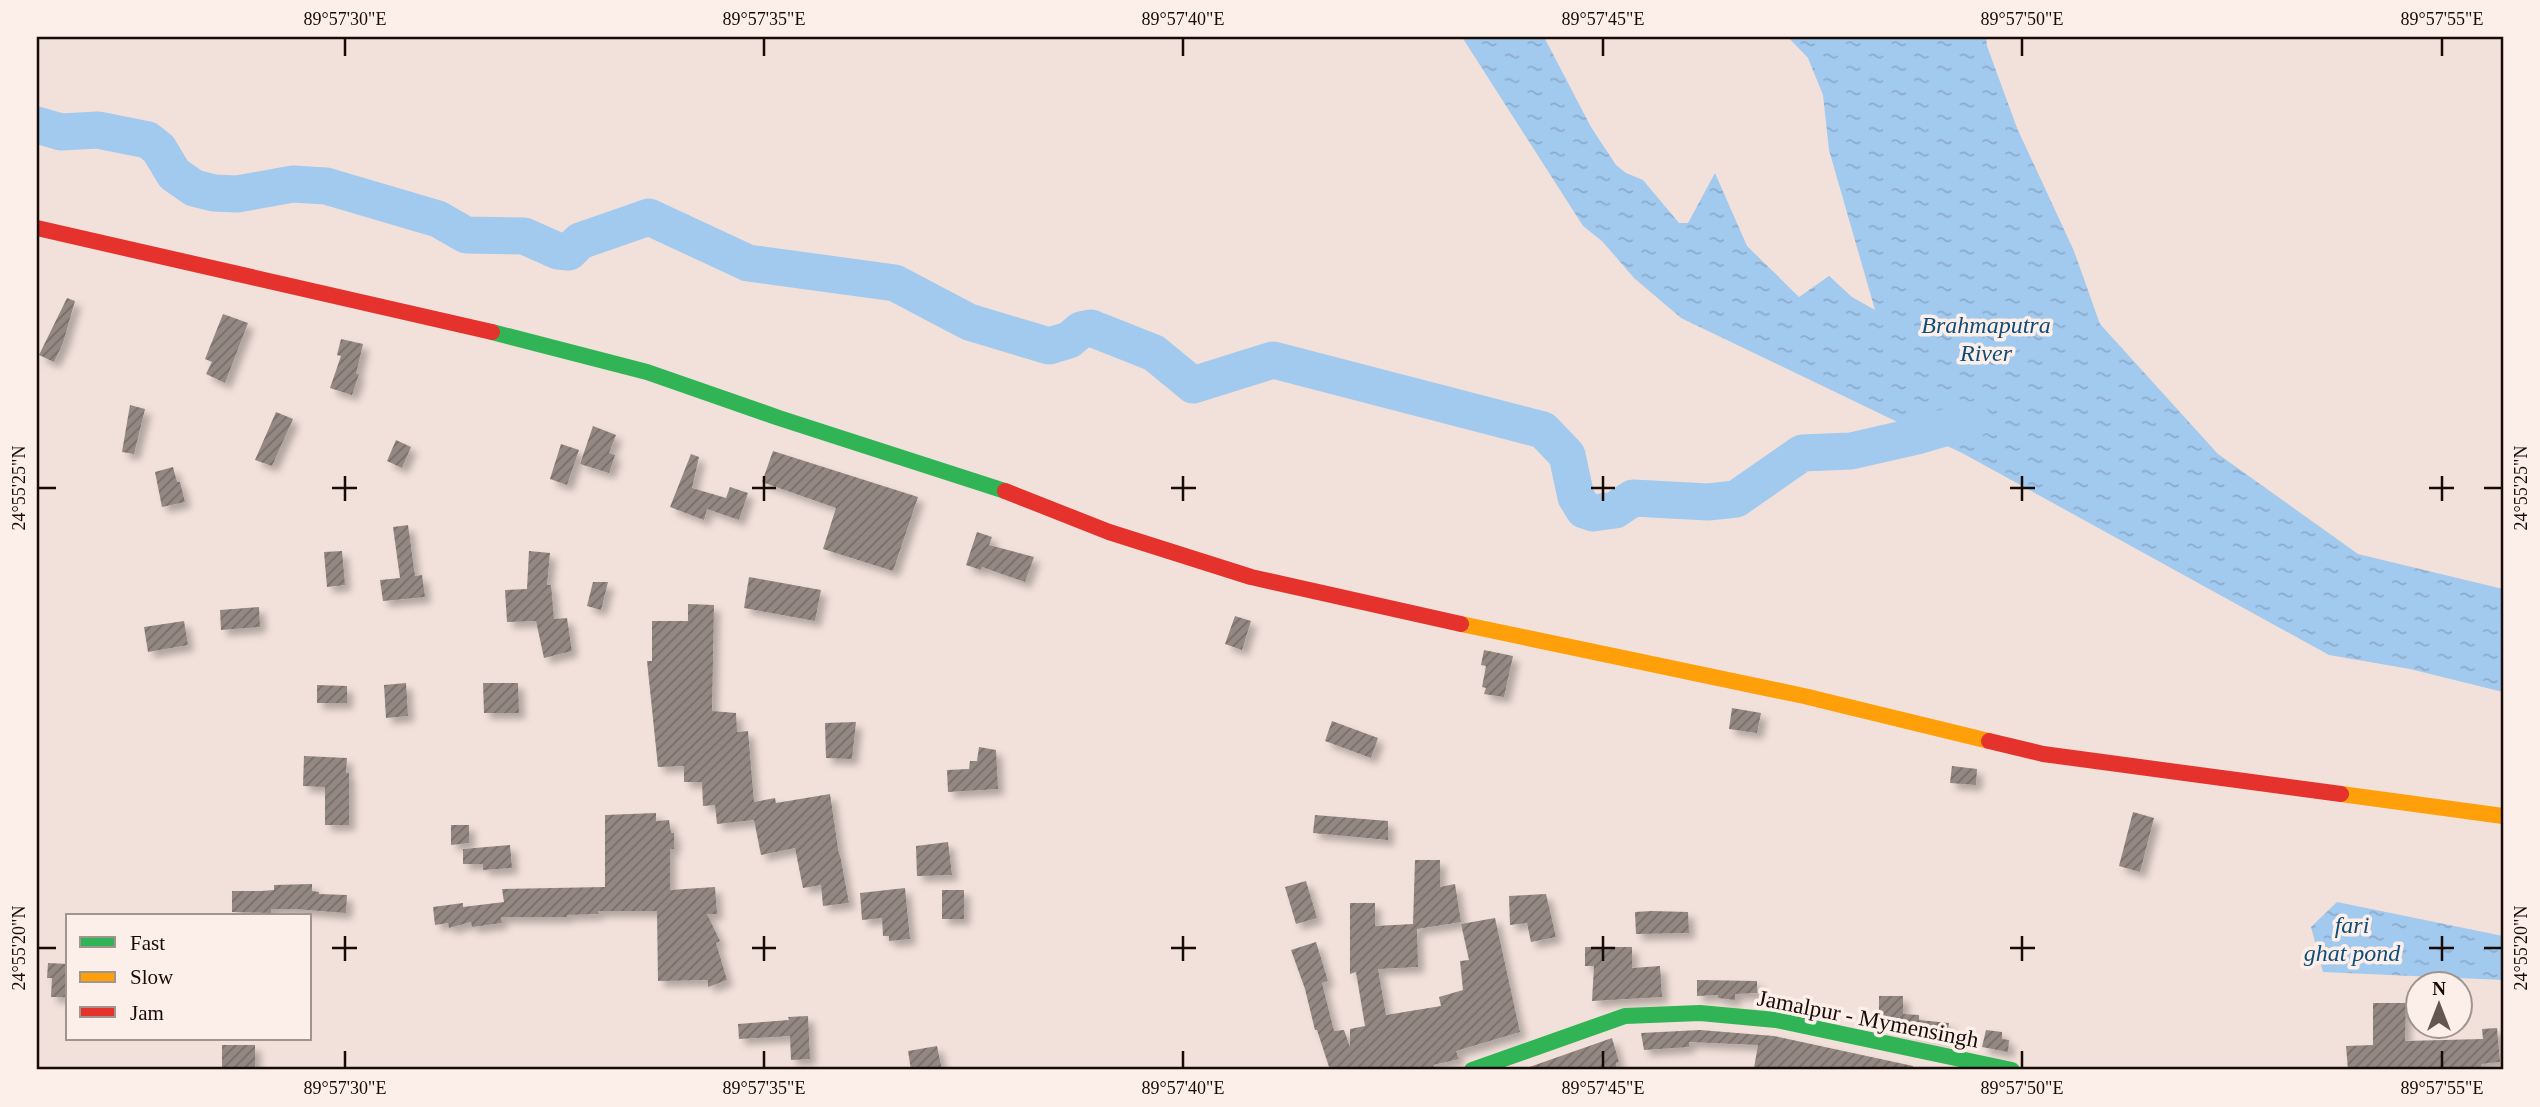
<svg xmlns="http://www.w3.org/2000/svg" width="2540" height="1107" viewBox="0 0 2540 1107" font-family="Georgia,serif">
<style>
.water{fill:url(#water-ripples)}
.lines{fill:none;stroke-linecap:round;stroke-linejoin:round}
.river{stroke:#a2c9ee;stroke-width:37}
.building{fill:url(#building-hatch);filter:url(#shadow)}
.fast{stroke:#30b455;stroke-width:16}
.slow{stroke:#ff9f0a;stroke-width:16}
.jam{stroke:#e5322d;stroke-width:16}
.ticks{fill:none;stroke:#160b07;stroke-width:2.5}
.labels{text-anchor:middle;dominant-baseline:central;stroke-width:7;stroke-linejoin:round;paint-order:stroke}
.street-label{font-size:23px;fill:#160b07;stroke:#fcefe9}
.water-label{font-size:24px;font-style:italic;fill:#104d79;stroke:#fcefe9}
.neatline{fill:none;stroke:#160b07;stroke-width:2.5}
.ticks-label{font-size:18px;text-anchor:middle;fill:#160b07}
</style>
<defs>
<pattern id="water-ripples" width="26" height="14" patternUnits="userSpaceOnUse" patternTransform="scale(1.75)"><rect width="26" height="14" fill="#a2c9ee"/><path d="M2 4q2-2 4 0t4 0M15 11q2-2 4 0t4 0" fill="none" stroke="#8babcb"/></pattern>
<pattern id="building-hatch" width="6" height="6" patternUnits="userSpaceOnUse" patternTransform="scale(1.75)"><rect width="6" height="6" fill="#948883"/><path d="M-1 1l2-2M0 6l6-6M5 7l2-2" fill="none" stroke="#786d69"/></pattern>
<filter id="shadow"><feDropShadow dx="6" dy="6" stdDeviation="3.5" flood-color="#0004"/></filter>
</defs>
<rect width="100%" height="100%" fill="#f2e1da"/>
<g class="water">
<polygon points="1462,37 1544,37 1591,127 1616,165 1626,173 1643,180 1679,223 1688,223 1715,173 1747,246 1799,297 1829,276 1852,297 1875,310 1829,150 1823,95 1808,58 1788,37 1986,37 1987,46 2017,128 2074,251 2100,324 2218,454 2358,554 2503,589 2503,692 2410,669 2329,655 1964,454 1681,318 1634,278 1602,241 1583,226"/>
<polygon points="2337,902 2503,936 2503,980 2323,972 2311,927"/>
</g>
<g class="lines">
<polyline class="river" points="37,125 61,132 98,130 148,140 159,149 174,174 194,188 214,193 237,194 293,184 326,186 438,219 466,235 524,236 558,251 569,252 580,241 649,217 748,263 895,283 969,322 1049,346 1069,340 1081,330 1091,328 1154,353 1193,385 1273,360 1543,430 1567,455 1576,497 1584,510 1593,513 1615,510 1633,498 1708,502 1736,499 1802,453 1851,451 1917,436 1972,420"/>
</g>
<g class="building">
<polygon points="67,298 75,301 63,343 54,362 39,355"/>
<polygon points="223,314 248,323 225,383 206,374 212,362 205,359"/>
<polygon points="341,339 363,344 356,374 359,374 352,395 330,388 341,356 337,355"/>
<polygon points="130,405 145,409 134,454 122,452"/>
<polygon points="276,412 293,419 272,466 255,460"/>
<polygon points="593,426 616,435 609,453 615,455 609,473 580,464"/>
<polygon points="396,440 411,447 402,468 387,461"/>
<polygon points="561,444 579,450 567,485 550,479"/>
<polygon points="773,451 918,497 893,571 823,549 836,508 762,482"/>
<polygon points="691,454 699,457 692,488 726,498 730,487 748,493 739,520 707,509 704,520 670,507"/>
<polygon points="173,467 177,482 180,482 185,502 162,507 155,472"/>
<polygon points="408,525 415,576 422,575 425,597 383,601 380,580 400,578 393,527"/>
<polygon points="977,532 992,537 989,545 1034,557 1025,582 982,567 981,570 966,565"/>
<polygon points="342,551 345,585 327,587 324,552"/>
<polygon points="529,551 550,553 547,585 551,585 554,619 567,618 572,651 544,658 536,621 507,622 505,590 527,589"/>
<polygon points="749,577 821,590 815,621 744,608"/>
<polygon points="593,582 608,582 601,610 587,606"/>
<polygon points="688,604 714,605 712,711 736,713 737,732 748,731 754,802 775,798 776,803 830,794 839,855 840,855 849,903 823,906 821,885 803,888 795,848 761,855 754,820 717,824 715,805 703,806 702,782 684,782 684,766 658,767 647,661 652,661 652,621 688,621"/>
<polygon points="259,607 260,627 221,630 220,610"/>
<polygon points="1235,616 1251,621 1242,650 1225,644"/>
<polygon points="184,621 188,645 148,652 144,627"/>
<polygon points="1484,650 1513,656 1504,697 1484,694 1486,688 1482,687 1486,666 1481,665"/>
<polygon points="406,683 408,716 386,718 384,685"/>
<polygon points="483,683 518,683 519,713 484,713"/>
<polygon points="317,685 347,686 347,703 317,703"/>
<polygon points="1732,708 1761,713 1757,733 1729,729"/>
<polygon points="1332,721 1378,738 1371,758 1325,741"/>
<polygon points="856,722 852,759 826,758 825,723"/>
<polygon points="979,747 996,750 998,789 948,792 947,770 969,769 970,761 977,761"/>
<polygon points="304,756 347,758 346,773 349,773 349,825 325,825 325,787 303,786"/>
<polygon points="1952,766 1977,769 1976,785 1950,783"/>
<polygon points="2133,812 2154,818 2140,872 2119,866"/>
<polygon points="656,813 656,821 669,820 671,833 674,833 674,849 670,849 670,890 715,887 717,914 707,914 720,941 716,943 727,980 708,987 708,980 658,981 657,911 598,911 598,914 567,915 567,917 501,917 502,923 472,927 471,922 449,928 448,923 435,925 433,907 463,903 463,907 504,902 502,889 605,887 605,815"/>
<polygon points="1315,815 1388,821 1388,840 1313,833"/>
<polygon points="451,825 469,825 469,843 451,845"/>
<polygon points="948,842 952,875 917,876 916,846"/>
<polygon points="510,845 512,868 483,870 483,864 463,864 463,849"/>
<polygon points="1415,860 1440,860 1440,887 1455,884 1461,922 1417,929 1418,967 1378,969 1386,1015 1441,1006 1439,997 1463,990 1460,961 1469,960 1461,924 1495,918 1520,1032 1456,1051 1459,1059 1433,1065 1435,1070 1330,1070 1317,1030 1315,1030 1305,989 1291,950 1316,942 1328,981 1322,983 1334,1031 1344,1030 1350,1047 1350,1029 1365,1026 1356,972 1350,974 1350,903 1375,903 1375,926 1413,924"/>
<polygon points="1306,881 1317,918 1296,924 1285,887"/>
<polygon points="312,884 312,891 319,892 319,894 347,895 346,913 295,909 271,909 271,913 232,912 232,891 262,891 274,890 274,885"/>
<polygon points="905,888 910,939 889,941 889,936 883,936 882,918 862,920 860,893"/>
<rect x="942" y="890" width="22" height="29"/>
<polygon points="1546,894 1556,937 1531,942 1527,923 1510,925 1509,896"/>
<polygon points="1652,911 1688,912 1689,933 1636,934 1635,912"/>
<polygon points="1585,947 1632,947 1632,968 1660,966 1662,997 1592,1001 1594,966 1585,966"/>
<polygon points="48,963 68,964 66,997 51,997 52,978 47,978"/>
<polygon points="1697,980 1757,981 1757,993 1735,994 1735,1000 1718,998 1718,995 1697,996"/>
<polygon points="1879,996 1903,996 1903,1014 1919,1015 1919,1020 1949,1023 1947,1039 1878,1025 1879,1016 1883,1017 1879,1015"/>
<polygon points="2373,1003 2406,1003 2405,1041 2483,1039 2482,1029 2497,1028 2500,1062 2481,1064 2481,1070 2348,1070 2346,1046 2373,1045"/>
<polygon points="808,1016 810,1059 791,1060 790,1036 739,1039 738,1024 789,1020 788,1017"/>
<polygon points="1700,1030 1774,1036 1913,1066 1913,1070 1768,1070 1754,1068 1758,1045 1689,1042 1689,1047 1644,1050 1641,1033"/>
<polygon points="1986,1030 2002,1032 2002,1039 2009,1040 2008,1052 1982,1047"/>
<polygon points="1612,1038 1619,1062 1616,1063 1617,1070 1521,1070"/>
<rect x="222" y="1045" width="33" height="25"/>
<polygon points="937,1046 942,1070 911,1070 908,1051"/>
</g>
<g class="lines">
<g class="fast">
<polyline points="492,332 647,372 779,418 1005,491"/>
<polyline points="1472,1070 1625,1016 1700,1013 1776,1020 2012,1070"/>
</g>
<g class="slow">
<polyline points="1461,624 1804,696 1989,741"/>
<polyline points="2341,794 2503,816"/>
</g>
<g class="jam">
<polyline points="37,228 492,332"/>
<polyline points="1005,491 1109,532 1251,577 1461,624"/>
<polyline points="1989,741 2043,754 2341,794"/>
</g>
</g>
<path class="ticks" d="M345 38V56M764 38V56M1183 38V56M1603 38V56M2022 38V56M2442 38V56M345 476V501M764 476V501M1183 476V501M1603 476V501M2022 476V501M2442 476V501M38 488H56M332 488H357M752 488H776M1171 488H1196M1591 488H1615M2010 488H2035M2429 488H2454M2484 488H2502M345 936V961M764 936V961M1183 936V961M1603 936V961M2022 936V961M2442 936V961M38 948H56M332 948H357M752 948H776M1171 948H1196M1591 948H1615M2010 948H2035M2429 948H2454M2484 948H2502M345 1051V1068M764 1051V1068M1183 1051V1068M1603 1051V1068M2022 1051V1068M2442 1051V1068"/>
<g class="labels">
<g class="street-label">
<text transform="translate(1868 1019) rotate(11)">Jamalpur - Mymensingh</text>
</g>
<g class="water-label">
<text x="1986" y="325">Brahmaputra<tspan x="1986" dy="28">River</tspan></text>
<text x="2352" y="925">fari<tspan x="2352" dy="28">ghat pond</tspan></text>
</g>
</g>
<rect width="2540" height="1107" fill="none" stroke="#fcefe9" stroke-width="77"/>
<rect x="66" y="914" width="245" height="126" fill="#fcefe9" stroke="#a0948f" stroke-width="2"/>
<rect x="80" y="937" width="35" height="10" fill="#30b455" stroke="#a0948f" stroke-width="2"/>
<text x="130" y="950" font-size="21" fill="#160b07">Fast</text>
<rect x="80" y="972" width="35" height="10" fill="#ff9f0a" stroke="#a0948f" stroke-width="2"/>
<text x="130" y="984" font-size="21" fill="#160b07">Slow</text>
<rect x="80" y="1007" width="35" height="10" fill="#e5322d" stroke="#a0948f" stroke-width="2"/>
<text x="130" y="1020" font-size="21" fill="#160b07">Jam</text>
<g transform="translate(2439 1005)"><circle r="33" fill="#fcefe9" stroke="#a0948f" stroke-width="2"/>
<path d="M0-5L12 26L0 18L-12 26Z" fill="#635651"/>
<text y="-10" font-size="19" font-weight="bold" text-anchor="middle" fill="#160b07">N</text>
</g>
<rect x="38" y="38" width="2464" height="1030" class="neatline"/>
<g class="ticks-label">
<text x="345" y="25">89°57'30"E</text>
<text x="764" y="25">89°57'35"E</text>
<text x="1183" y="25">89°57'40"E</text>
<text x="1603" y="25">89°57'45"E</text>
<text x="2022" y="25">89°57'50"E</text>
<text x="2442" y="25">89°57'55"E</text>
<text transform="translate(19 488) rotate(-90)" y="6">24°55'25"N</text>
<text transform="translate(2521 488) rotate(-90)" y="6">24°55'25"N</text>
<text transform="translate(19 948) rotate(-90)" y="6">24°55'20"N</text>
<text transform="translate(2521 948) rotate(-90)" y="6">24°55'20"N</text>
<text x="345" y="1094">89°57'30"E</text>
<text x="764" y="1094">89°57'35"E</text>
<text x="1183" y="1094">89°57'40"E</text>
<text x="1603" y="1094">89°57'45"E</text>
<text x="2022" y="1094">89°57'50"E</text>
<text x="2442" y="1094">89°57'55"E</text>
</g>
</svg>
